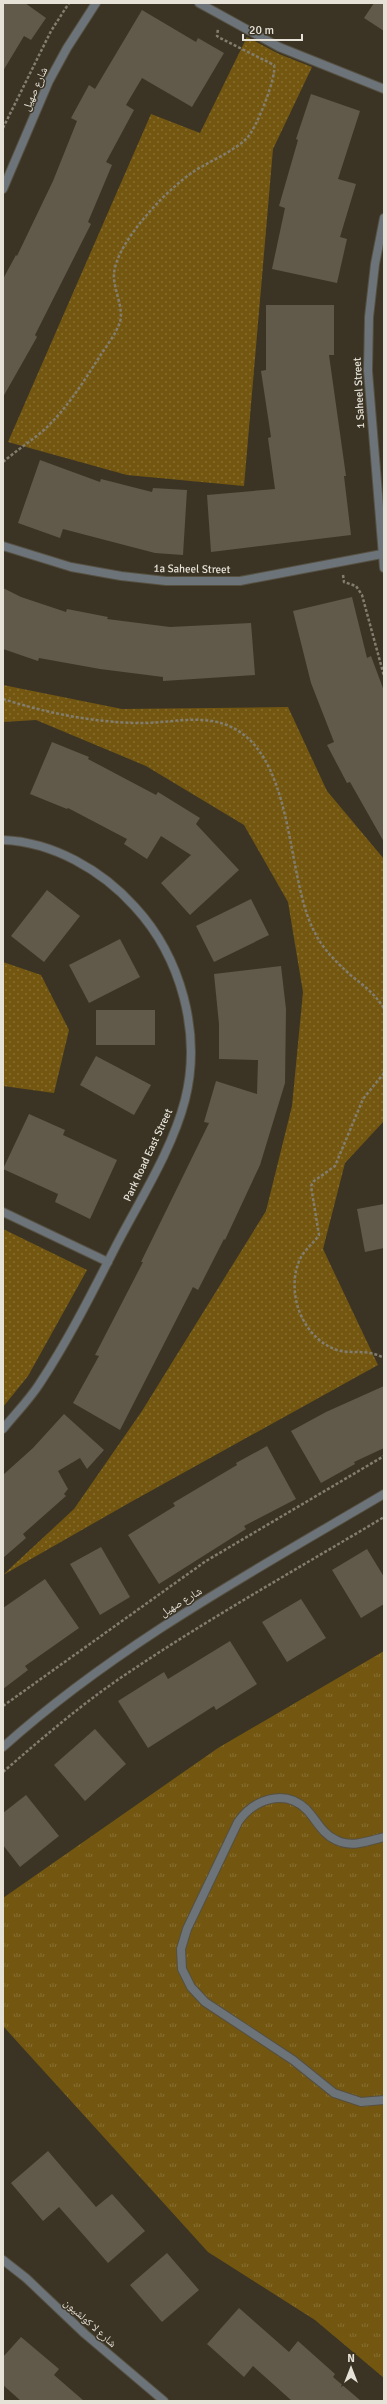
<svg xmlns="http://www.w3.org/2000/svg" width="387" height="2404" viewBox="0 0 387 2404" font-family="Signika,'Noto Naskh Arabic',sans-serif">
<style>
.grass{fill:url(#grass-tufts)}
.park{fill:url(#park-dots)}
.building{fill:#615949}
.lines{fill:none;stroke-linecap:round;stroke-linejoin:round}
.service-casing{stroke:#565041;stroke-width:10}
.minor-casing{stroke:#565041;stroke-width:10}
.path{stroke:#827d6f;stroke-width:2.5;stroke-dasharray:3 2;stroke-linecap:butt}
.service{stroke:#6c7379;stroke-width:8}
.minor{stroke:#6c7379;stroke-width:8}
.labels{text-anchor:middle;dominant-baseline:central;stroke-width:3;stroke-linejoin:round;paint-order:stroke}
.street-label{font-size:11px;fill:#e6e2d8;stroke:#3b3424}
</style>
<defs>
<pattern id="grass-tufts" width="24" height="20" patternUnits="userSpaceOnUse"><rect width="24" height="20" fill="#735711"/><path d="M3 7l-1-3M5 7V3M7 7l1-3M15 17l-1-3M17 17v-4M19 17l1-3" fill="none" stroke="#876f33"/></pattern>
<pattern id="park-dots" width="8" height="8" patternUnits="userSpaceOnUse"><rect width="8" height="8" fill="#735711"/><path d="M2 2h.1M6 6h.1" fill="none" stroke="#876f33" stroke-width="1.8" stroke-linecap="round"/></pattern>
</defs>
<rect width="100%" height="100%" fill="#3b3424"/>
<polygon class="grass" points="384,1651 384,2378 315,2320 208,2252 3,2026 3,1898 218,1748"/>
<g class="park">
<polygon points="247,37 279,54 312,67 273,149 244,486 127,475 8,442 151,114 200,133"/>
<polygon points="3,685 122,709 288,707 327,791 384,859 384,1121 345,1163 323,1249 378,1365 129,1503 3,1575 74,1509 142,1411 266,1211 292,1106 303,992 288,902 244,825 146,766 36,720 3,722"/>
<polygon points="3,962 41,975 69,1030 54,1093 3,1086"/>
<polygon points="3,1229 87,1270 28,1376 3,1407"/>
</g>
<g class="building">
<polygon points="3,3 25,3 46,18 31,40 24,36 3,71"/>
<polygon points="374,3 384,3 384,31 364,18"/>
<polygon points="142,10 196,42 198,38 224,53 192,107 142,78 126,105 134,110 106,162 112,165 88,222 91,224 35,335 37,337 3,397 3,279 16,255 17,256 53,181 77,121 71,118 89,85 95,89"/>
<polygon points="311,94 360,111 338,179 356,184 340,237 347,239 337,283 272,269 285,208 279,206 298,140 296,139"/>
<polygon points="266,305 334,305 334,355 329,355 346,476 344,476 351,535 211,552 207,495 275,489 268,438 271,437 261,371 266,370"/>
<polygon points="40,460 100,482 101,479 152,492 153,488 187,490 183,555 155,553 63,529 60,538 18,523"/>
<polygon points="3,588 21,597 66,612 67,609 108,617 107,619 170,627 251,623 255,675 163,681 163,677 100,669 39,658 38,661 3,649"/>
<polygon points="352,597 367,658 371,656 384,691 384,842 350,782 347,783 327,745 334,742 311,683 293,611"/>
<polygon points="52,742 89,757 88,759 156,795 158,792 200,818 196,824 239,870 190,915 161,883 191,855 161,836 147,859 124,844 127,839 68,808 67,809 30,794"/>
<polygon points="47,890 80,916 44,962 11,936"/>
<polygon points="251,899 269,935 214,962 196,926"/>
<polygon points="120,939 140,977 89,1003 69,965"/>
<polygon points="281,966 286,1009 285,1083 260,1165 225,1240 224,1239 198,1290 193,1287 120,1430 73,1403 99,1356 95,1355 143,1262 141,1262 209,1123 204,1122 216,1081 257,1094 258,1060 219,1059 219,1024 214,974"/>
<rect x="96" y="1010" width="59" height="35"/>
<polygon points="96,1056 151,1085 134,1115 80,1085"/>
<polygon points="29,1114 65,1130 63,1135 117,1160 90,1219 55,1202 58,1194 3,1169"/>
<polygon points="384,1204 384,1248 365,1252 357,1209"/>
<polygon points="384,1386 384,1448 354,1462 355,1464 321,1483 291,1431 326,1412"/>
<polygon points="64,1414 104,1450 87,1469 80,1458 58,1471 68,1489 64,1494 66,1496 23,1534 26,1538 3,1558 3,1475 33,1448"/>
<polygon points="267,1446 296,1499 244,1526 246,1529 159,1584 128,1535 175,1506 173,1503 237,1465 236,1463"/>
<polygon points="101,1547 130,1597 100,1615 70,1564"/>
<polygon points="367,1549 384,1577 384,1604 361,1618 332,1570"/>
<polygon points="45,1579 79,1628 25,1666 28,1670 3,1689 3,1608"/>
<polygon points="301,1599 326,1638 287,1662 262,1622"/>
<polygon points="230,1641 257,1684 216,1710 214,1706 148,1748 118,1701 164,1672 168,1679"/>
<polygon points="95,1729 126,1764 85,1801 54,1765"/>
<polygon points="26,1795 59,1836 20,1867 3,1845 3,1813"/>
<polygon points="48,2151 96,2207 112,2194 145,2231 108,2263 59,2207 43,2221 11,2183"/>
<polygon points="167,2253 199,2290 162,2322 130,2285"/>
<polygon points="239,2308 289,2352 298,2341 335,2374 333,2377 361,2401 292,2401 253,2366 244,2377 207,2344"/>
<polygon points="21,2337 59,2369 54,2375 84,2401 21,2401 3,2385 3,2357"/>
</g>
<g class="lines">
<g class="service-casing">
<path id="service" d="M384 1837C369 1841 351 1848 336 1840 322 1834 316 1819 306 1809 284 1788 253 1800 238 1822L187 1929 181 1949 182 1969 191 1987 205 2002 293 2060 334 2093 361 2102 384 2100"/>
</g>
<g class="minor-casing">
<g id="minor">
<polyline points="199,3 279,47 384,89"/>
<polyline points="3,189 49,81 67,48 96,3"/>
<polyline points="384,218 375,264 369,317 368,371 384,568"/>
<polyline points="3,546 71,567 121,576 166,581 240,581 382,554"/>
<path d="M3 840C53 842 102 870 135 907 181 957 202 1033 185 1100 172 1150 141 1198 117 1244 93 1291 69 1339 40 1383 30 1399 15 1414 3 1429"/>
<polyline points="3,1212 108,1262"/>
<path d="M3 1747C117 1645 252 1572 384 1494"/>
<polyline points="3,2260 26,2278 85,2334 164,2401"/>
</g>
</g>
<g class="path">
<polyline points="3,128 51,31 69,3"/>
<path d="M3 462C17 450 33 440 46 428 68 407 84 381 100 356 107 345 116 334 120 322 124 307 113 289 114 274 116 241 173 182 201 167 217 158 235 150 247 138 256 129 277 77 274 65L220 38 217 36 218 29"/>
<polyline points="343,575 344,582 356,586 362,595 384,676"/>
<path d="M3 699C47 713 91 722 137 723 166 724 198 714 227 725 296 753 285 875 314 931 321 946 334 960 346 971 359 983 375 992 384 1009"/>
<path d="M384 1073 363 1099 335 1166 314 1181 311 1186 319 1235C314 1243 305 1249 300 1259 285 1292 302 1338 337 1350 354 1355 366 1348 384 1358"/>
<polyline points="3,1706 206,1561 384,1456"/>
<path d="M3 1772C40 1740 76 1709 116 1681 202 1622 294 1571 384 1517"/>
</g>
<use href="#service" class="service"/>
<use href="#minor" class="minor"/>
</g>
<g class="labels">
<g class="street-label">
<text transform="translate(35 89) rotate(-66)">شارع صهيل</text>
<text transform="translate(359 393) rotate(-93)">1 Saheel Street</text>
<text transform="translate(192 569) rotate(1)">1a Saheel Street</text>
<text transform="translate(148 1155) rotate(-65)">Park Road East Street</text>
<text transform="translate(181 1602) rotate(-31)">شارع صهيل</text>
<text transform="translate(90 2323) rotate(42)">شارع لا كولشيون</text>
</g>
</g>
<rect width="387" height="2404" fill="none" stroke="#e6e2d8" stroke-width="8"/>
<g transform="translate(351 2368)" stroke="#3b3424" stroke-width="3" paint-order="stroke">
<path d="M0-3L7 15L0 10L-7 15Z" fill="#e6e2d8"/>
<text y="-6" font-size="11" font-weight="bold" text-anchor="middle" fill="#e6e2d8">N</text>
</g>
<path d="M243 34v6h59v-6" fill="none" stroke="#e6e2d8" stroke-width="2"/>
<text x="249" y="34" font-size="12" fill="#e6e2d8" stroke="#3b3424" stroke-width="3" paint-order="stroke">20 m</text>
</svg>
